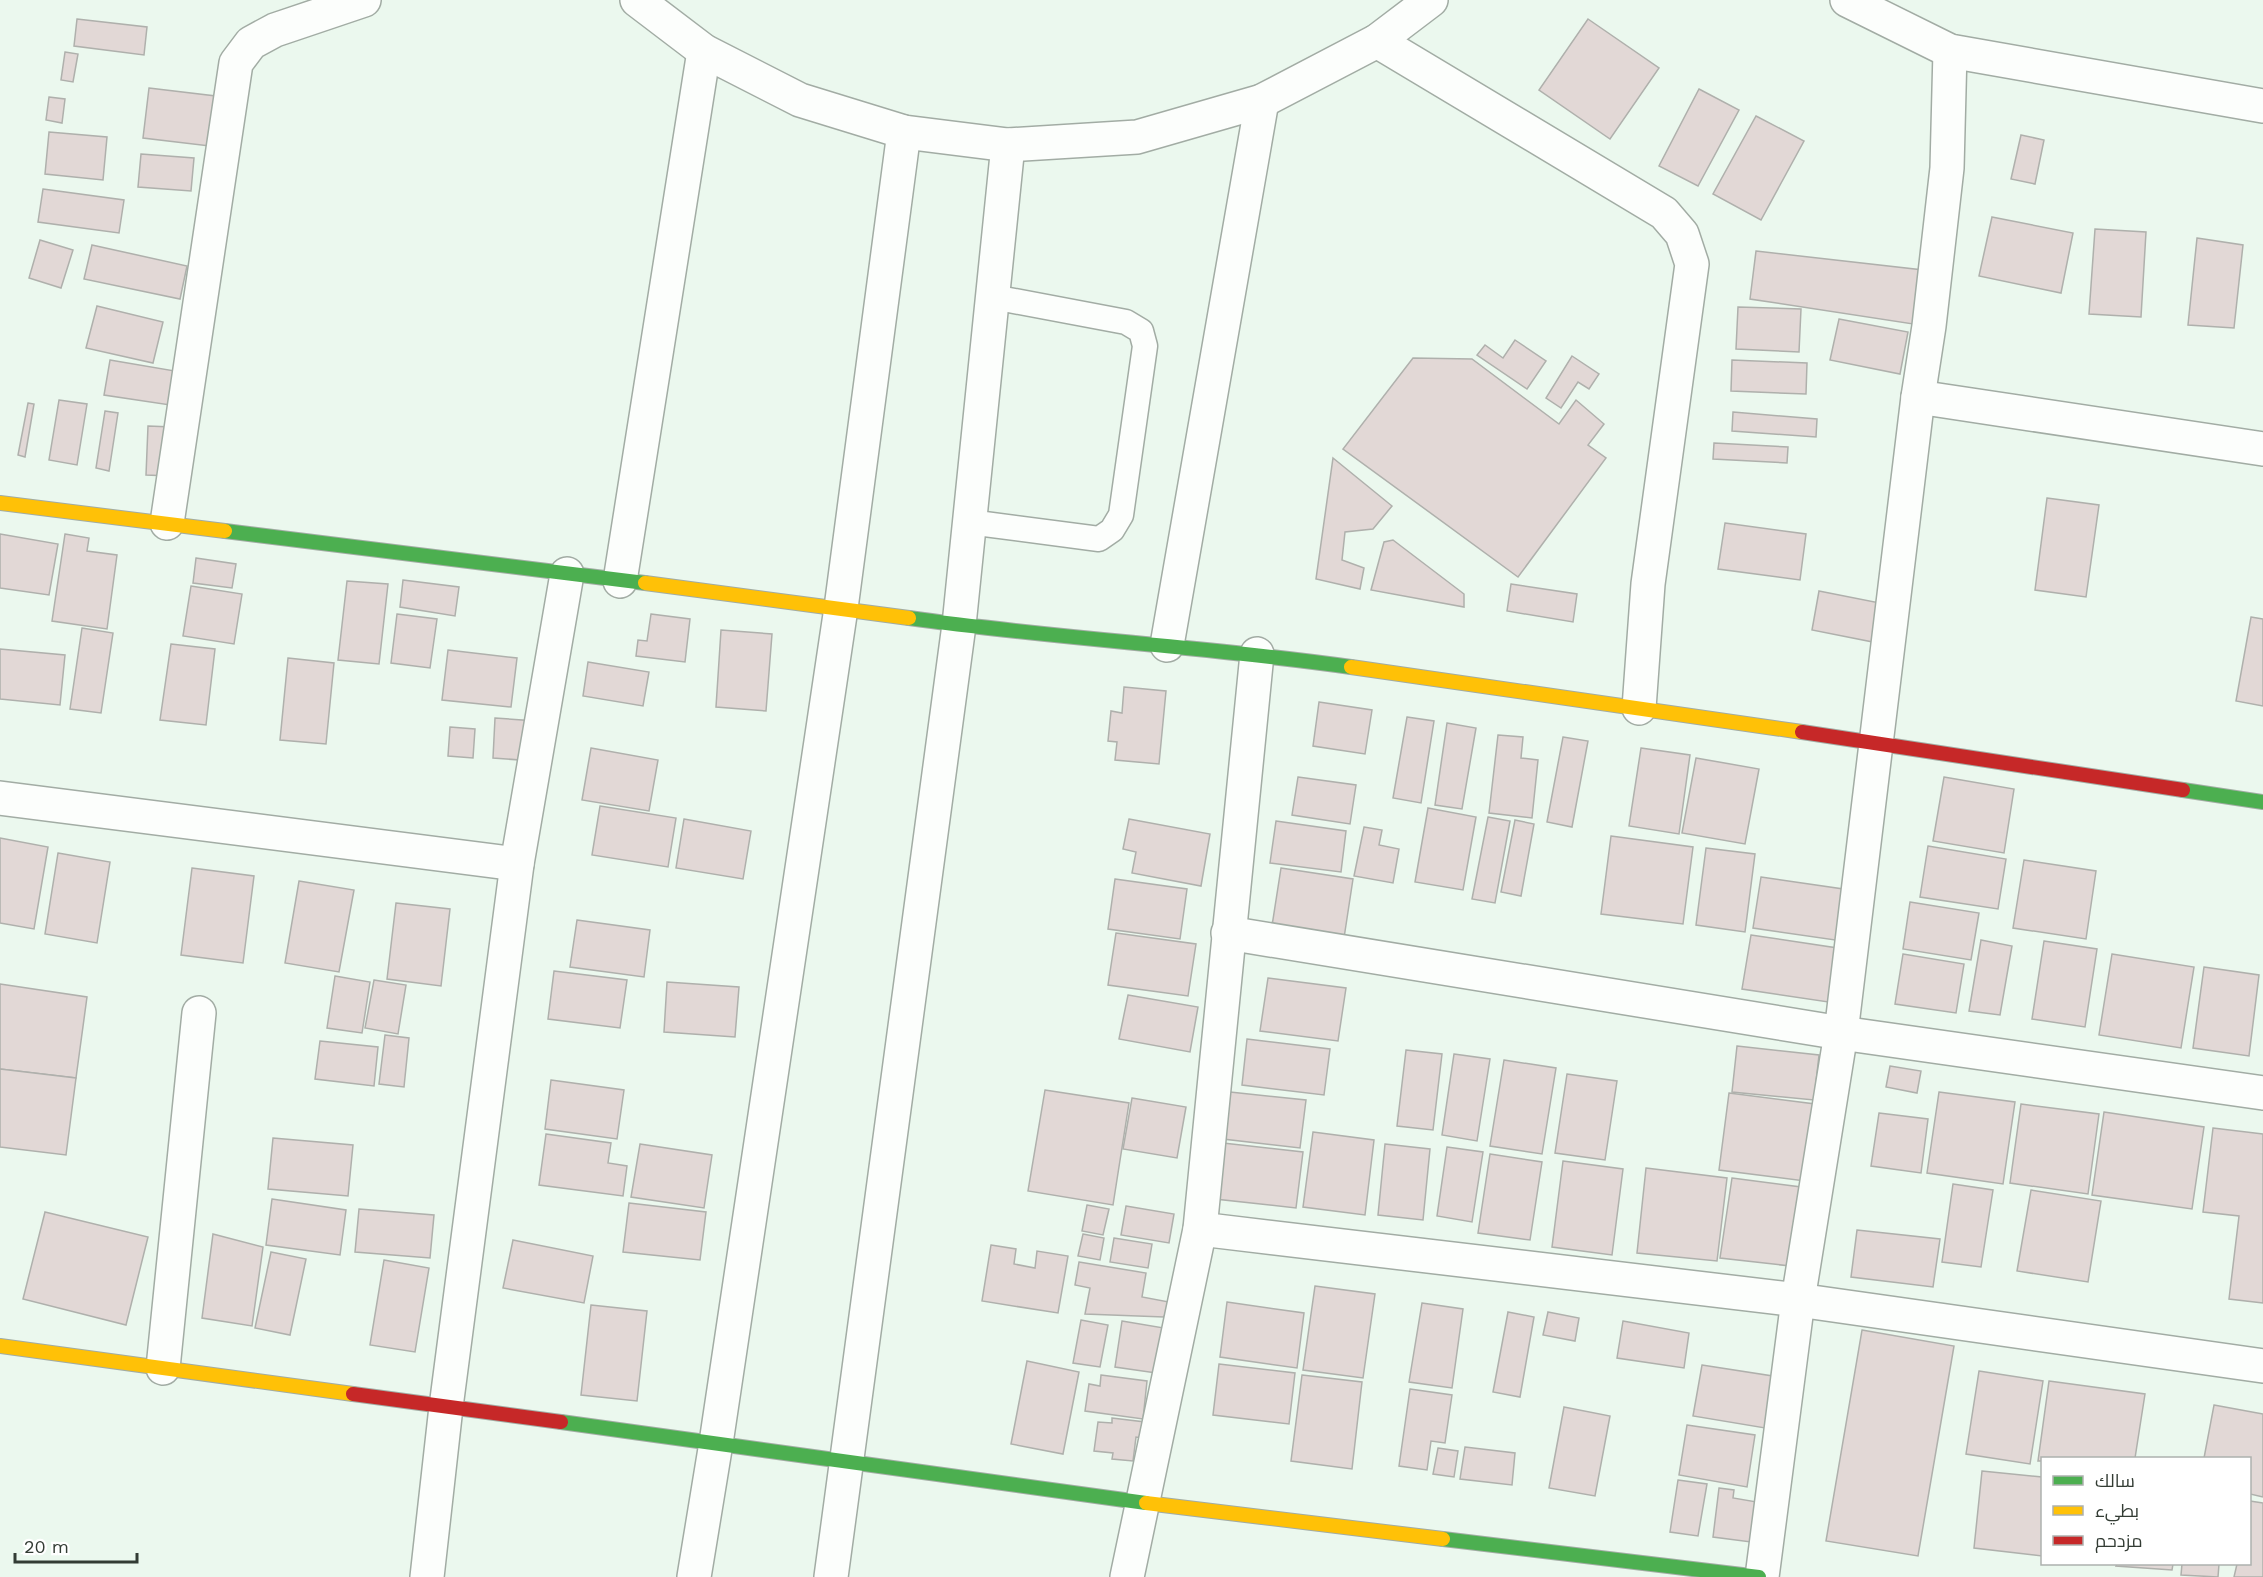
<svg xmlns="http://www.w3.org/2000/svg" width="2263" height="1577" viewBox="0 0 2263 1577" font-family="'Work Sans',Cairo,sans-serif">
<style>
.building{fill:#e2d8d6;stroke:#afb0ac;stroke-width:1.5}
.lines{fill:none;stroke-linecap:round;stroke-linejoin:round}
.lane-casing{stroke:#a2aca4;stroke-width:27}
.street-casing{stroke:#a2aca4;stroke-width:36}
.fast-casing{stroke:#a2aca4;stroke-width:16}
.slow-casing{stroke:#a2aca4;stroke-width:16}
.jam-casing{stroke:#a2aca4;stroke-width:16}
.lane{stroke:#fcfefc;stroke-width:24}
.street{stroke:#fcfefc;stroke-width:33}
.fast{stroke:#4caf50;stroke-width:14}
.slow{stroke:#ffc107;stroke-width:14}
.jam{stroke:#c62828;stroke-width:14}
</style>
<rect width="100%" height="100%" fill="#ebf8ee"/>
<g class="building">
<polygon points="77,19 147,27 144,55 74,46"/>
<polygon points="1588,19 1659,68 1610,139 1539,90"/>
<polygon points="65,52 78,54 73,82 61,80"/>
<polygon points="149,88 224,97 218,147 143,138"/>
<polygon points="1699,89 1739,110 1698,186 1659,166"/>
<polygon points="49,97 65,99 62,123 46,120"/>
<polygon points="1756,116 1804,141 1761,220 1713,194"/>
<polygon points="49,132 107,137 103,180 45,174"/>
<polygon points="2021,135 2044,140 2035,184 2011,179"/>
<polygon points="141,154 194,158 191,191 138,187"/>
<polygon points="43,189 124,200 119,233 38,222"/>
<polygon points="1992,217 2073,233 2061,293 1979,276"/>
<polygon points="2095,229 2146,232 2141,317 2089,314"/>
<polygon points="2197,238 2243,245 2234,328 2188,325"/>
<polygon points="40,240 73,250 61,288 29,278"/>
<polygon points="92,245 187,266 180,299 84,279"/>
<polygon points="1756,251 1932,271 1926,326 1750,299"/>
<polygon points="97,306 163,322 153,363 86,348"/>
<polygon points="1738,307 1801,309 1799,352 1736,349"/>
<polygon points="1839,319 1908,332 1900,374 1830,360"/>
<polygon points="1515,340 1546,361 1527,389 1477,355 1485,345 1503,358"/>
<polygon points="1572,356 1599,374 1589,389 1578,382 1561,408 1546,398"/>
<polygon points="1413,358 1472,359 1559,424 1576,400 1604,424 1588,445 1606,458 1518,577 1343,449"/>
<polygon points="110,360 175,371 170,405 104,395"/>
<polygon points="1732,360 1807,363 1806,394 1731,391"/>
<polygon points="59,400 87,404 77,465 49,460"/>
<polygon points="28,403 34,404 25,457 18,455"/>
<polygon points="105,411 118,413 109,471 96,468"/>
<polygon points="1733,412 1817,419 1816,437 1732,431"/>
<polygon points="148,426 172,427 170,476 146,475"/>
<polygon points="1714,443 1788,447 1787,463 1713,459"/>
<polygon points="1333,458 1392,506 1373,529 1345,532 1342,560 1364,568 1360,589 1316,579"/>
<polygon points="2047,498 2099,505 2086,597 2035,590"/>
<polygon points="1725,523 1806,534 1800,580 1718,569"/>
<polygon points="0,534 58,544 49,595 0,588"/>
<polygon points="65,534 89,538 87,551 117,555 107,629 52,621"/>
<polygon points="1393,540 1464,594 1464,607 1371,590 1384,542"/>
<polygon points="196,558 236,564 232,588 193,583"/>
<polygon points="403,580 459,587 455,616 400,607"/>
<polygon points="347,581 388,584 379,664 338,660"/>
<polygon points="1511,584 1577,594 1573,622 1507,611"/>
<polygon points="191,586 242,594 234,644 183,636"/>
<polygon points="1819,591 1890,605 1883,644 1812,630"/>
<polygon points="397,614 437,619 430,668 391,663"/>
<polygon points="651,614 690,619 685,662 636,656 638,640 647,641"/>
<polygon points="2251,617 2263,619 2263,706 2236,701"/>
<polygon points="82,628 113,633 101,713 70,709"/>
<polygon points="721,630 772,634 766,711 716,707"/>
<polygon points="171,644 215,649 206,725 160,720"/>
<polygon points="0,649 65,655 60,705 0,699"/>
<polygon points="448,650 517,658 511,707 442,700"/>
<polygon points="288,658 334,663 326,744 280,740"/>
<polygon points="588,662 649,672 643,706 583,696"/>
<polygon points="1124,687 1166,691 1159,764 1115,760 1117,742 1108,741 1111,711 1122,713"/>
<polygon points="1319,702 1372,710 1365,754 1313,746"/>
<polygon points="1407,717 1434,721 1421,803 1393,798"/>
<polygon points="495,718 536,721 533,761 493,758"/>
<polygon points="1447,723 1476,728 1462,809 1435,805"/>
<polygon points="450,727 475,729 473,758 448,756"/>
<polygon points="1498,735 1523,737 1521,758 1538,760 1532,818 1489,813"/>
<polygon points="1563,737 1588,741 1572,827 1547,822"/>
<polygon points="591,748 658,760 649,811 582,800"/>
<polygon points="1641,748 1690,755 1679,834 1629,826"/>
<polygon points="1696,758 1759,769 1745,844 1682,833"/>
<polygon points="1298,777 1356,785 1350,824 1292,815"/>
<polygon points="1944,777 2014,789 2004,853 1933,841"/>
<polygon points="600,806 676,818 668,867 592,855"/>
<polygon points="1428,808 1476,817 1463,890 1415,882"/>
<polygon points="1488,817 1510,821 1495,903 1472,899"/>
<polygon points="684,819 751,831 743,879 676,868"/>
<polygon points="1129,819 1210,834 1201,886 1132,873 1136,852 1123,849"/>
<polygon points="1515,820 1534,824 1521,896 1501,892"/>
<polygon points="1276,821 1346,831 1341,872 1270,863"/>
<polygon points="1364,827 1382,830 1379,845 1399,849 1393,883 1354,876"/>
<polygon points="1611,836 1693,847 1683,924 1601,914"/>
<polygon points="0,838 48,847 34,929 0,923"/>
<polygon points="1928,846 2006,859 1998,909 1920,897"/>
<polygon points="1706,848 1755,854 1745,932 1696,925"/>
<polygon points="58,853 110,862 97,943 45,934"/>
<polygon points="2024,860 2096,871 2086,939 2013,928"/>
<polygon points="192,868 254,876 243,963 181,955"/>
<polygon points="1281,868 1353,879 1344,938 1272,926"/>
<polygon points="1761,877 1850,890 1842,941 1753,928"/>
<polygon points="1115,879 1187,889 1180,939 1108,929"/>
<polygon points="299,881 354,890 339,972 285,963"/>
<polygon points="1910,902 1979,913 1971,960 1903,949"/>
<polygon points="396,903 450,909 441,986 387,979"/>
<polygon points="577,920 650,930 644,977 570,967"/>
<polygon points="1116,933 1196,944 1188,996 1108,985"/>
<polygon points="1751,935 1844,949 1835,1003 1742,989"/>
<polygon points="1981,940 2012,946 2000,1015 1969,1011"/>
<polygon points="2044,941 2097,949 2085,1027 2032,1019"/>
<polygon points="1903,954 1964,964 1956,1013 1895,1004"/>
<polygon points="2112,954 2194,967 2181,1048 2099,1035"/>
<polygon points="2204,967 2259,975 2249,1056 2193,1048"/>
<polygon points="554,971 627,980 620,1028 548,1019"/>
<polygon points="335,976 370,982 362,1033 327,1028"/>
<polygon points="1268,978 1346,988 1338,1041 1260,1031"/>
<polygon points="374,980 406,985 398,1034 365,1028"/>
<polygon points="667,982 739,987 735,1037 664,1032"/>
<polygon points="0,984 87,997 76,1078 0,1069"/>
<polygon points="1128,995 1198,1007 1190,1052 1119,1039"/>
<polygon points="385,1035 409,1038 404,1087 379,1084"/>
<polygon points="1247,1039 1330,1049 1324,1095 1242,1085"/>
<polygon points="320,1041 378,1047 374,1086 315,1079"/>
<polygon points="1737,1046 1819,1055 1814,1100 1732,1092"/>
<polygon points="1406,1050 1442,1054 1433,1130 1397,1126"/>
<polygon points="1454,1054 1490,1059 1477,1141 1442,1135"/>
<polygon points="1504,1060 1556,1068 1542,1154 1490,1146"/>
<polygon points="1890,1066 1921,1071 1917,1093 1886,1087"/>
<polygon points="0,1069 76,1078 66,1155 0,1147"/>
<polygon points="1567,1074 1617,1081 1605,1160 1555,1153"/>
<polygon points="551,1080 624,1090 617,1139 545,1129"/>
<polygon points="1045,1090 1129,1103 1113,1205 1028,1191"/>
<polygon points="1230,1092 1306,1100 1300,1148 1223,1139"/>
<polygon points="1939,1092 2015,1102 2003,1184 1927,1173"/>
<polygon points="1729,1093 1815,1104 1805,1181 1719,1170"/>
<polygon points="1132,1098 1186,1107 1177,1158 1123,1149"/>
<polygon points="2021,1104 2099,1114 2088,1194 2010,1183"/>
<polygon points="2104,1112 2204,1127 2192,1209 2092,1195"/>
<polygon points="1879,1113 1928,1119 1921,1173 1871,1166"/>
<polygon points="2213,1128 2263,1134 2263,1303 2229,1299 2239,1216 2203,1212"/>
<polygon points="1313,1132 1374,1140 1365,1215 1303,1207"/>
<polygon points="546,1134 611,1143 608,1163 627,1166 623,1196 539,1185"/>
<polygon points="273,1138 353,1145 348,1196 268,1189"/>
<polygon points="1223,1143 1303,1152 1296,1208 1215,1199"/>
<polygon points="640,1144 712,1155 704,1208 631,1197"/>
<polygon points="1385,1144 1430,1149 1423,1220 1378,1215"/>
<polygon points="1447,1147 1483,1152 1472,1222 1437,1216"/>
<polygon points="1490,1154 1542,1162 1530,1240 1478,1233"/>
<polygon points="1563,1161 1623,1169 1612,1255 1552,1247"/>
<polygon points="1646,1168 1727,1178 1717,1261 1637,1253"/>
<polygon points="1732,1178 1801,1187 1790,1266 1720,1258"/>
<polygon points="1953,1184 1993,1190 1981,1267 1942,1262"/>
<polygon points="2031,1190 2101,1201 2088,1282 2017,1271"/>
<polygon points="272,1199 346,1210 340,1255 266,1245"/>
<polygon points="629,1203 706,1212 700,1260 623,1252"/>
<polygon points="1087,1205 1109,1209 1103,1235 1082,1231"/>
<polygon points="1126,1206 1174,1214 1169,1243 1121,1235"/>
<polygon points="359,1209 434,1215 430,1258 355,1252"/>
<polygon points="45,1212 148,1237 126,1325 23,1299"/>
<polygon points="1857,1230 1940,1239 1933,1287 1851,1277"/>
<polygon points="213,1234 263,1247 252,1326 202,1318"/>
<polygon points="1083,1234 1104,1238 1100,1260 1078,1256"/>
<polygon points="1114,1238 1152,1244 1148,1268 1110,1262"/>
<polygon points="513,1240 593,1256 584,1303 503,1288"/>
<polygon points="991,1245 1016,1249 1014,1264 1035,1268 1037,1251 1068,1256 1058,1313 982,1301"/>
<polygon points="271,1252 306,1259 290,1335 255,1328"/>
<polygon points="384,1260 429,1268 415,1352 370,1345"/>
<polygon points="1079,1262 1146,1273 1142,1297 1169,1302 1164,1317 1085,1314 1090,1288 1075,1285"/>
<polygon points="1315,1286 1375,1294 1363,1378 1303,1370"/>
<polygon points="1227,1302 1304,1313 1297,1368 1220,1357"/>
<polygon points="1422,1303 1463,1309 1452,1388 1409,1382"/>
<polygon points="591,1305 647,1311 637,1401 581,1395"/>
<polygon points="1508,1312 1534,1317 1520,1397 1493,1392"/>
<polygon points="1548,1312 1579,1318 1575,1341 1543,1335"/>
<polygon points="1081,1320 1108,1325 1100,1367 1073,1363"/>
<polygon points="1122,1321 1170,1329 1163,1374 1115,1367"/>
<polygon points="1623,1321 1689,1333 1684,1368 1617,1358"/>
<polygon points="1862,1330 1954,1346 1918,1556 1826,1541"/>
<polygon points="1027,1361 1079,1372 1063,1454 1011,1444"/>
<polygon points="1219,1364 1295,1373 1289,1424 1213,1415"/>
<polygon points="1702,1365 1779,1377 1771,1429 1693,1416"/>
<polygon points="1979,1371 2043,1381 2030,1464 1966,1454"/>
<polygon points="1101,1375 1147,1381 1143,1419 1085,1411 1089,1384 1100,1386"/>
<polygon points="1302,1375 1362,1382 1352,1469 1291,1461"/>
<polygon points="2049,1381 2145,1394 2135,1458 2042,1458 2042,1461 2038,1461"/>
<polygon points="1410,1389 1452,1395 1445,1443 1431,1441 1427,1470 1399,1466"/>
<polygon points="2214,1405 2263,1414 2263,1497 2250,1494 2250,1458 2204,1458"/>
<polygon points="1564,1407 1610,1416 1595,1496 1549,1488"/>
<polygon points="1112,1418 1145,1422 1143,1438 1136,1437 1133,1461 1112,1459 1113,1453 1094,1451 1098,1422 1112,1423"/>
<polygon points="1687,1425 1755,1435 1747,1487 1679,1475"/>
<polygon points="1465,1447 1515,1453 1512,1485 1460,1479"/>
<polygon points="1438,1448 1458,1451 1454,1477 1433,1474"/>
<polygon points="1982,1471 2042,1477 2042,1556 1974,1548"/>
<polygon points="1678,1480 1707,1484 1698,1536 1670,1532"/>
<polygon points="1719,1488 1734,1490 1733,1498 1757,1502 1751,1542 1713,1537"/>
<polygon points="2250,1501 2263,1503 2263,1577 2234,1577 2237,1564 2250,1564"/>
<polygon points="2117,1564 2173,1564 2172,1570 2116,1566"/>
<polygon points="2182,1564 2219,1564 2218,1577 2181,1575"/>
</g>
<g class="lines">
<g class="lane-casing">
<polyline id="lane" points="969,522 1099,539 1112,530 1121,515 1145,346 1141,331 1126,322 993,297"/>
</g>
<g class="street-casing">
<g id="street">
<polyline points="637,0 704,51 800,100 904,132 1008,145 1137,137 1262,101 1377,41 1431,0"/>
<polyline points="1847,0 1950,51 2263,106"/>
<polyline points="1377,41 1664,213 1682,234 1692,264 1648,584 1639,708"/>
<polyline points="1918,397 2263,449"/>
<polyline points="167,523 236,63 251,43 275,30 364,0"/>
<polyline points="620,581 704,51"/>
<polyline points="1167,645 1262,101"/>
<polyline points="0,798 517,864"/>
<polyline points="1228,933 1841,1033 2263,1093"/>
<polyline points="1200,1229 1798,1300 2263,1366"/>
<polyline points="163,1368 199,1013"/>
<polyline points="427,1577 446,1407 517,864 567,574"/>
<polyline points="694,1577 716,1443 841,608 904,132"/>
<polyline points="831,1577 959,625 1008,145"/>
<polyline points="1127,1577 1200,1229 1257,654"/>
<polyline points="1762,1577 1798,1300 1841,1033 1918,397 1929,326 1947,168 1950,51"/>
</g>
</g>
<g class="fast-casing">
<g id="fast">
<polyline points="225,531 645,583"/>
<path d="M909 618C1056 639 1204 646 1351 667"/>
<polyline points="2183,790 2263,802"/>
<polyline points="561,1422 1146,1503"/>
<polyline points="1443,1539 1759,1577"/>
</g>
</g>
<g class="slow-casing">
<g id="slow">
<polyline points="0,503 225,531"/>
<polyline points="645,583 909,618"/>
<polyline points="1351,667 1802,732"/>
<polyline points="0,1346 353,1394"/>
<polyline points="1146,1503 1443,1539"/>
</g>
</g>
<g class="jam-casing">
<g id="jam">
<polyline points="1802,732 2183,790"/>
<polyline points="353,1394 561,1422"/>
</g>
</g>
<use href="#lane" class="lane"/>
<use href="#street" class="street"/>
<use href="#fast" class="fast"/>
<use href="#slow" class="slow"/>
<use href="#jam" class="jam"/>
</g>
<rect x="2041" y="1457" width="210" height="108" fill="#ffffff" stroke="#adb1ae" stroke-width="1.5"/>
<rect x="2053" y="1476" width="30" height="9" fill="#4caf50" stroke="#adb1ae" stroke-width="1.5"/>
<text x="2095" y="1487" font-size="18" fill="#333c34">سالك</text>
<rect x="2053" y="1506" width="30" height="9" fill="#ffc107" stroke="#adb1ae" stroke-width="1.5"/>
<text x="2095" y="1517" font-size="18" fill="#333c34">بطيء</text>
<rect x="2053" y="1536" width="30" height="9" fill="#c62828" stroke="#adb1ae" stroke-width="1.5"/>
<text x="2095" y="1547" font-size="18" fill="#333c34">مزدحم</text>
<path d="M15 1553v9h122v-9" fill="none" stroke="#333c34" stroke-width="3"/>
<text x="24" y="1553" font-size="18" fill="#333c34" stroke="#ffffff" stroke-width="4.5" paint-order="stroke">20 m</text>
</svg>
